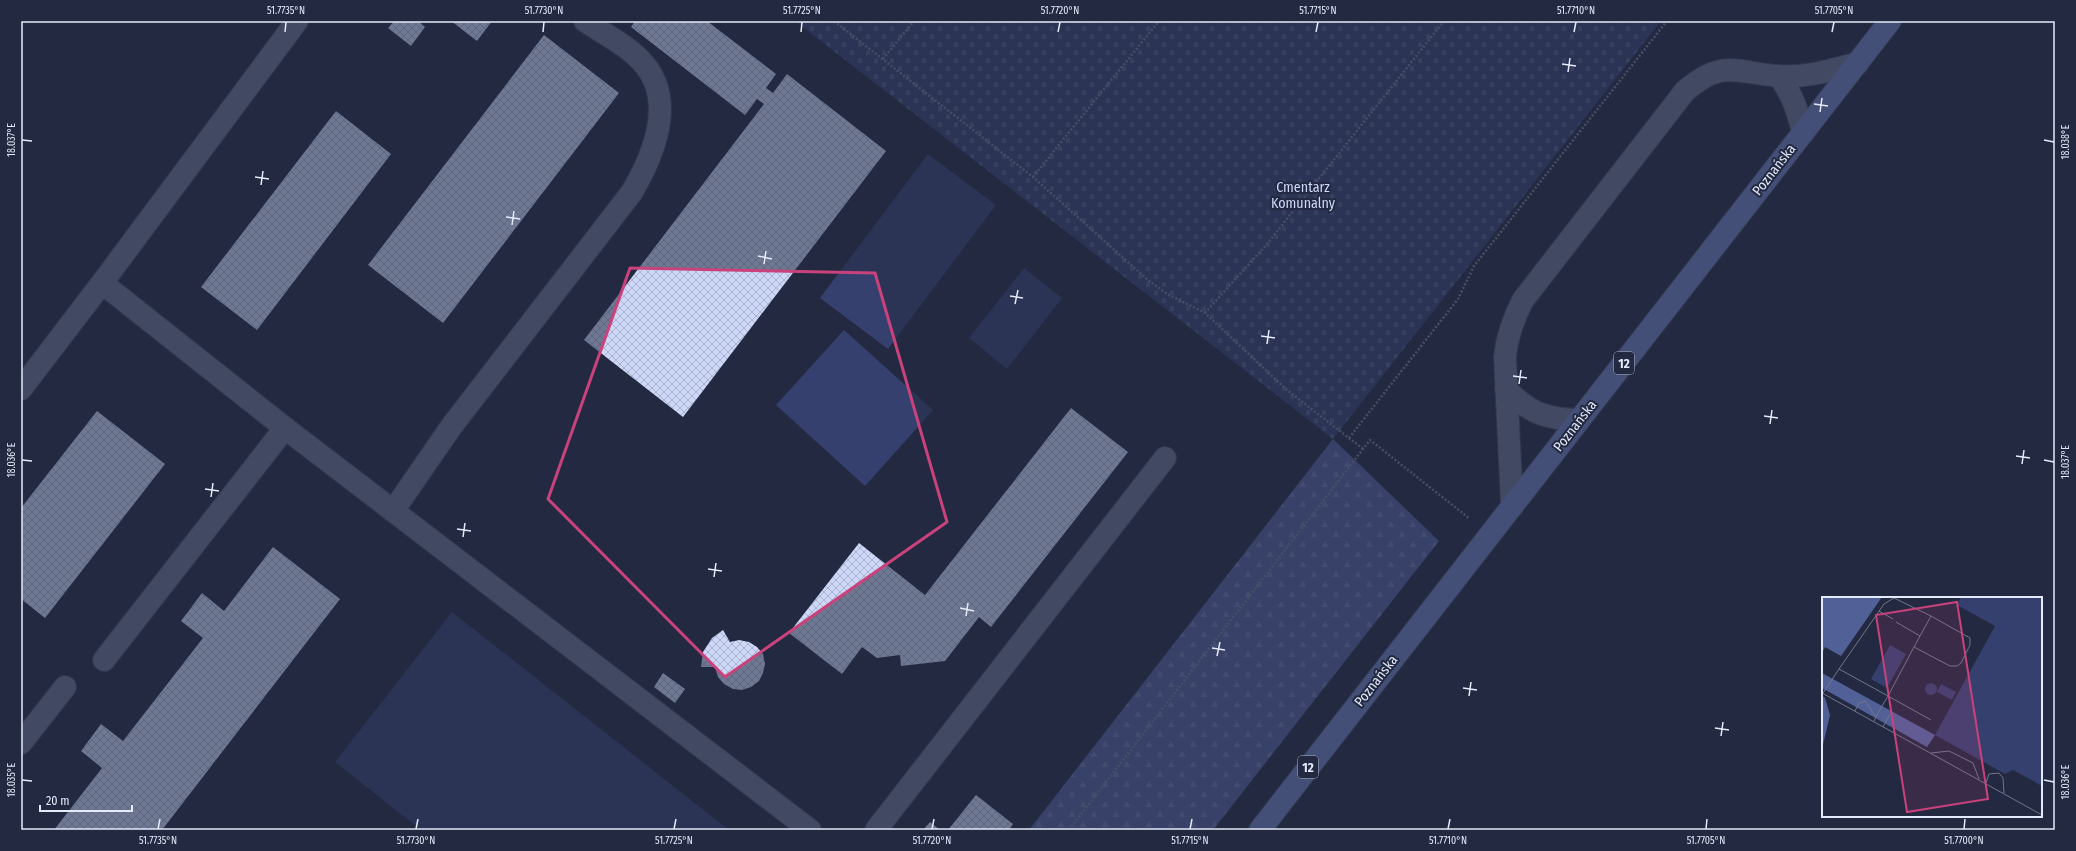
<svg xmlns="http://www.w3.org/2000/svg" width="2076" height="851" viewBox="0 0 2076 851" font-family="'Fira Sans Condensed',sans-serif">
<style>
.green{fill:#35406e}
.forest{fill:url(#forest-firs)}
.cemetery{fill:url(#cemetery-stones)}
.building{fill:url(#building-cross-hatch)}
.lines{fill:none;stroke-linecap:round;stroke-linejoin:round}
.minor-casing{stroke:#40455a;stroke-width:24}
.major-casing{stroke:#40455a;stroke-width:24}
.path{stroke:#737a8f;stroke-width:2.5;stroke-dasharray:2 2;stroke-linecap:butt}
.minor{stroke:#666f8c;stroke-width:22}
.major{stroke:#6c7cb8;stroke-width:22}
.marked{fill:none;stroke:#c9427b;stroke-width:3;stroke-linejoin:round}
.ticks{fill:none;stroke:#e4eafa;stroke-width:1.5}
.labels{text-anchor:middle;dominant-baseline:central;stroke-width:4;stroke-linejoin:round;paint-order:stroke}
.shield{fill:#222941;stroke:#aab0c2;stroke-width:1}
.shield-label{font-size:13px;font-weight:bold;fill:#e4eafa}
.street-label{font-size:14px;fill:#e4eafa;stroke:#222941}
.park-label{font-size:14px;fill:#ced8fa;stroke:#222941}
.inset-road{fill:none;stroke:#70768b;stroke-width:1}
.view{fill:#c9427b;fill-opacity:0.15;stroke:#c9427b;stroke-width:2}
.inset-edge{fill:none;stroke:#e4eafa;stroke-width:2}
.neatline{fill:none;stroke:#e4eafa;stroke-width:1.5}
.ticks-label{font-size:10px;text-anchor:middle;fill:#e4eafa}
</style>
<defs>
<pattern id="forest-firs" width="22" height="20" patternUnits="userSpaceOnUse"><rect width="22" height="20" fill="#526098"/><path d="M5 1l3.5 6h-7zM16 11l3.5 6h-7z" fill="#6b77a7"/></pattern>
<pattern id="cemetery-stones" width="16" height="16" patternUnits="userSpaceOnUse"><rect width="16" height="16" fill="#35406e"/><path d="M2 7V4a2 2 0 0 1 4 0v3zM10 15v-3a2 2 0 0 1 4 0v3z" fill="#525c84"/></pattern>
<pattern id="building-cross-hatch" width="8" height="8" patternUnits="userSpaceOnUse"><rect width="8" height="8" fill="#cdd7f7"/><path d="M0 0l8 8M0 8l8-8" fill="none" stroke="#abb3cc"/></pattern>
</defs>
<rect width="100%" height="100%" fill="#222941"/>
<g class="green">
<polygon points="928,154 996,205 888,349 820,298"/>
<polygon points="1024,268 1062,298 1007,369 969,338"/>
<polygon points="844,330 933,410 865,486 776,405"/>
<polygon points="452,612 729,830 421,830 335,762"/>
</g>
<polygon class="forest" points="1333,439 1439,541 1213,830 1029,830"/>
<polygon class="cemetery" points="795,21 1661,21 1333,439"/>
<g class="building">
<polygon points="394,21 418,21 425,27 411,46 388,28"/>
<polygon points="451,21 492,21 477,41"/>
<polygon points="635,21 707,21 776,74 766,88 773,93 787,74 886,151 683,417 584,340 764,104 757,99 745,115 631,27"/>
<polygon points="544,35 619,93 443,323 368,265"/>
<polygon points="336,111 391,154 257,330 201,287"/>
<polygon points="1071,408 1128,452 991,627 979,617 945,661 901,666 900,655 877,658 862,647 842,674 789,633 859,543 925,595"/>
<polygon points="97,411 165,464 45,618 21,599 21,508"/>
<polygon points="273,547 340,599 162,830 54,830 102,768 81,751 101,724 123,741 203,638 181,621 202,593 224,611"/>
<polygon points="723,630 730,642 739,640 749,642 757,647 763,654 765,664 763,673 759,681 751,687 742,690 733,689 724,684 718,677 715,667 701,667 703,652 712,638"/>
<polygon points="663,673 685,689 675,703 654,687"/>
<polygon points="976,795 1013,824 1009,830 948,830"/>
<polygon points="930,822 940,830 923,830"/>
</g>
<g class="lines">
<g class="minor-casing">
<g id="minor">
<path d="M1779 76C1792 94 1798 111 1803 133"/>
<polyline points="102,283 297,21"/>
<polyline points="21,389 102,283 285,428 810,830"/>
<path d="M1506 389C1529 413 1546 419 1579 420"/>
<path d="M1512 506 1505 357C1507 336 1513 319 1523 300L1685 91C1723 58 1736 73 1779 76 1806 78 1832 70 1858 63"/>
<path d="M393 511 451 427 632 192C653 156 676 102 644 64 629 46 604 34 585 21"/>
<polyline points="104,660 285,428"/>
<polyline points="21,743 65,687"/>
<polyline points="876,830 1165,458"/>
</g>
</g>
<g class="major-casing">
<polyline id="major" points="1260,830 1890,21"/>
</g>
<g class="path">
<polyline points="834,21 1033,177 1148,280 1167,294 1205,313 1287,390 1363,449"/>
<polyline points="883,59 914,21"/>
<polyline points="1033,177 1159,21"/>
<polyline points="1205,313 1267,244 1444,21"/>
<polyline points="1349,438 1458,299 1474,266 1667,21"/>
<polyline points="1069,830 1370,440 1470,519"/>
</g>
<use href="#minor" class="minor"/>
<use href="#major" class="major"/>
</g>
<path d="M0 0H2076V851H0ZM630 268 875 273 947 522 725 677 548 499Z" fill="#222941" fill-opacity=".55" fill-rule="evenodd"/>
<path class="marked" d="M630 268 875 273 947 522 725 677 548 499Z"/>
<path class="ticks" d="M285 32 286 22M543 32 544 22M801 32 802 22M1058 32 1060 22M1316 32 1318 22M1574 32 1576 22M1832 32 1834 22M1562 64 1576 66M1568 72 1570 58M1814 104 1828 106M1820 112 1822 98M22 140 32 141M2044 140 2054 142M255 177 269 179M261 185 263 171M506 217 520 219M512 225 514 211M758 256 772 259M764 264 766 251M1010 296 1023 298M1015 304 1018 290M1261 336 1275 338M1267 344 1269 330M1513 376 1527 378M1519 384 1521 370M1764 416 1778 418M1770 424 1772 410M2016 456 2030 458M22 460 32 461M2044 460 2054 462M2022 464 2024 450M205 489 219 491M211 497 213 483M457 529 471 531M463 537 465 523M708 569 722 571M714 577 716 563M960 608 974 611M966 616 968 603M1212 648 1225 650M1217 656 1220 642M1463 688 1477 690M1469 696 1471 682M1715 728 1729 730M1721 736 1723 722M22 780 32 781M2044 780 2054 782M158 829 160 819M416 829 418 819M674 829 676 819M932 829 934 819M1190 829 1192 819M1448 829 1450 819M1706 829 1707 819M1964 829 1965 819"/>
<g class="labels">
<g class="shield">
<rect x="1614" y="352" width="20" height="22" rx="3"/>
<rect x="1298" y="756" width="20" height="22" rx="3"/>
</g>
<g class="shield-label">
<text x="1624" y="363">12</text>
<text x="1308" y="767">12</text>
</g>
<g class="street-label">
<text transform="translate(1774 170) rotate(-52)">Poznańska</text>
<text transform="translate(1575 426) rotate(-52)">Poznańska</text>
<text transform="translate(1376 681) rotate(-52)">Poznańska</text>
</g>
<g class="park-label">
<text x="1303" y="187">Cmentarz<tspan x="1303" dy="16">Komunalny</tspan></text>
</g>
</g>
<g transform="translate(1822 597)">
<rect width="220" height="220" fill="#222941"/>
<path d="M68 48 84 57 65 91 49 82ZM103 92a6 6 0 1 1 12 0a6 6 0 1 1-12 0ZM119 87 134 95 130 103 115 95Z" fill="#35406e"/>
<path d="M0 0H60L19 59 3 50 0 56ZM0 76 113 138 105 150 0 91ZM0 99 3 101 8 118 0 152Z" fill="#526098"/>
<path d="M139 0H220V189L191 173 183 177 113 138 173 29 135 8Z" fill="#35406e"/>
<path class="inset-road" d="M57 14 71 22M74 25 98 39M92 50 128 69H135L139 66 148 48V41L109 19M0 96 220 218M1 96 17 72M33 114 37 106 43 104 54 120M52 124 54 120 60 109 66 99 92 50 109 19 72 1 62 7 17 72 66 99 109 123M61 130 68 117M109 156 127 154 151 166 157 182M164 186 167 177 177 176 181 181 182 196"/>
<path class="view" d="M135 5 166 202 85 215 54 18Z"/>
<rect width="220" height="220" class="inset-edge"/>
</g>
<rect width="2076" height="851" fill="none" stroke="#222941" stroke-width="44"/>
<path d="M40 805v6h92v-6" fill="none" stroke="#e4eafa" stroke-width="2"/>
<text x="46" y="805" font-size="12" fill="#e4eafa" stroke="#222941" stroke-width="3" paint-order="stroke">20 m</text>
<rect x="22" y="22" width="2032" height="807" class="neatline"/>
<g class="ticks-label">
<text x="286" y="14">51.7735°N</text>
<text x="544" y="14">51.7730°N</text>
<text x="802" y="14">51.7725°N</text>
<text x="1060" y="14">51.7720°N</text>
<text x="1318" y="14">51.7715°N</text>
<text x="1576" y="14">51.7710°N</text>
<text x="1834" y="14">51.7705°N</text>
<text transform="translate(11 140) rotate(-90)" y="4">18.037°E</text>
<text transform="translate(2065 142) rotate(-90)" y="4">18.038°E</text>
<text transform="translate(11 460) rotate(-90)" y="4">18.036°E</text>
<text transform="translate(2065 462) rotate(-90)" y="4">18.037°E</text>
<text transform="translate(11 780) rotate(-90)" y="4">18.035°E</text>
<text transform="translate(2065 782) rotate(-90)" y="4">18.036°E</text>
<text x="158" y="844">51.7735°N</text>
<text x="416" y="844">51.7730°N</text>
<text x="674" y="844">51.7725°N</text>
<text x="932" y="844">51.7720°N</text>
<text x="1190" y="844">51.7715°N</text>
<text x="1448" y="844">51.7710°N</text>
<text x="1706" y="844">51.7705°N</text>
<text x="1964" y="844">51.7700°N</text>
</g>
</svg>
